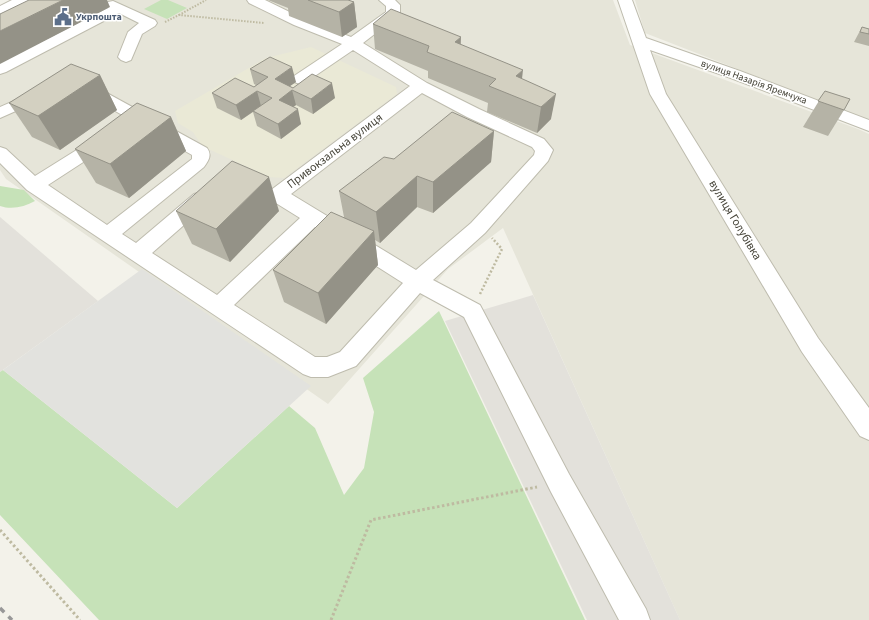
<svg xmlns="http://www.w3.org/2000/svg" width="869" height="620" viewBox="0 0 869 620" font-family="'Source Sans 3',sans-serif">
<style>
.residential{fill:#e6e5d9}
.industrial{fill:#e3e1db}
.education{fill:#eae9d6}
.green{fill:#c6e2b8}
.parking{fill:#e2e2de}
.lines{fill:none;stroke-linecap:round;stroke-linejoin:round}
.minor-casing{stroke:#bebcae;stroke-width:2}
.path-far2{stroke:#bebaa1;stroke-width:2;stroke-dasharray:1.5 1.5;stroke-linecap:butt}
.path-far1{stroke:#bebaa1;stroke-width:2.5;stroke-dasharray:2 2;stroke-linecap:butt}
.path{stroke:#bebaa1;stroke-width:3;stroke-dasharray:2.5 2.5;stroke-linecap:butt}
.minor{fill:#fff;fill-rule:evenodd}
.rail{stroke:#989898;stroke-width:3.5;stroke-dasharray:6 6;stroke-linecap:butt}
.wall{fill:#b5b3a6}
.shaded-wall{fill:#949287}
.building{fill:#d3d0c1;stroke:#949287}
.labels{text-anchor:middle;dominant-baseline:central;stroke-width:3;stroke-linejoin:round;paint-order:stroke}
.far-service-label{font-size:10px;font-weight:bold;fill:#4e5e75;stroke:#fff;text-anchor:start}
.far-street-label{font-size:10px;fill:#464439;stroke:#fff}
.street-label{font-size:12px;fill:#464439;stroke:#fff}
</style>
<rect width="100%" height="100%" fill="#f3f2ea"/>
<g class="residential">
<polygon points="38,0 613,0 630,45 858,129 869,134 869,620 680,620 503,228 448,269 328,404 6,179 0,170 0,19"/>
<polygon points="635,0 869,0 869,120 645,33"/>
</g>
<g class="industrial">
<polygon points="0,217 98,301 0,372"/>
<polygon points="533,295 680,620 587,620 445,321"/>
</g>
<polygon class="education" points="311,47 396,87 397,94 284,178 269,177 202,146 193,132 178,123 175,111 266,58"/>
<g class="green">
<polygon points="161,0 168,0 187,8 167,19 144,9"/>
<path d="M0 186 24 190 35 201C24 207 12 210 0 206Z"/>
<polygon points="439,311 585,620 99,620 0,515 0,372 3,370 177,508 289,406 315,428 344,495 364,468 374,412 363,378"/>
</g>
<polygon class="parking" points="142,269 311,386 177,508 3,370"/>
<g class="lines">
<g class="minor-casing">
<g id="minor">
<polygon points="12,0 30,0 28,3 0,15 0,6"/>
<path d="M247 0H265L304 19 351 37 386 12V6L379 0H395L400 5V13L398 16 363 43 427 83 479 109 544 139 553 150 548 161 485 233 433 280 480 305 569 474 646 609 650 620H619L551 492 464 317 420 293 356 366 328 377H311L303 374 27 190 0 163V147L6 149 35 176 99 136 105 134 111 136 114 140 111 144 48 185 107 225 192 159V155L82 92 80 89 82 86 88 84 94 86 207 148C212 155 209 160 204 167L122 234 136 243 194 194 201 192 208 194 211 199 208 204 152 253 217 295 300 218 271 200 269 195 271 190 410 86 353 50 306 82 300 84 294 82 292 79 294 76 342 44 294 25 249 3ZM422 93 467 117 532 147 535 151 534 155 471 223 416 270 291 194ZM315 227 403 283 340 352 327 357H315L234 305Z"/>
<polygon points="618,0 632,0 646,38 740,71 869,120 869,131 728,77 650,50 666,94 818,338 869,408 869,440 860,436 802,352 650,94"/>
<polygon points="113,1 155,20 157,23 155,26 142,34 131,60 126,62 121,60 118,57 128,32 139,23 119,13 6,72 0,74 0,63 108,8 106,5 108,2"/>
<polygon points="39,90 45,92 47,95 45,98 0,118 0,107"/>
</g>
</g>
<g class="path-far2">
<polyline points="179,15 206,0"/>
<polyline points="165,22 179,15 264,23"/>
</g>
<polyline class="path-far1" points="480,294 502,249 492,238"/>
<g class="path">
<polyline points="0,530 80,620"/>
<polyline points="331,620 371,520 537,487"/>
</g>
<use href="#minor" class="minor"/>
<polyline class="rail" points="0,608 12,620"/>
</g>
<g class="wall">
<polygon points="268,0 348,0 354,2 357,27 342,37 289,16 288,8"/>
<polygon points="373,24 461,45 522,79 551,119 537,133 487,112 488,103 428,78 428,71 375,49"/>
<polygon points="862,27 869,29 869,46 854,42"/>
<polygon points="250,69 296,82 290,86 293,88 335,98 313,114 296,105 293,107 301,124 281,139 257,126 253,112 241,120 217,108 212,93 254,87 256,85 254,84"/>
<polygon points="100,75 117,110 60,150 32,137 9,103"/>
<polygon points="825,91 844,110 828,136 803,127"/>
<polygon points="171,117 186,151 129,198 96,183 75,149"/>
<polygon points="494,131 491,162 433,213 417,207 380,243 375,240 378,265 326,324 284,302 273,270 344,217 339,191 394,159"/>
<polygon points="176,211 279,211 230,262 192,244"/>
</g>
<g class="shaded-wall">
<polygon points="63,0 107,0 110,7 0,64 0,31"/>
<polygon points="354,2 357,27 342,37 339,12"/>
<polygon points="461,37 460,62 455,42"/>
<polygon points="292,67 296,82 278,94 275,79"/>
<polygon points="523,70 520,96 516,76"/>
<polygon points="100,75 117,110 60,150 38,116"/>
<polygon points="332,83 335,98 313,114 311,99"/>
<polygon points="292,90 296,105 282,115 279,100"/>
<polygon points="257,91 261,106 241,120 236,105"/>
<polygon points="556,94 551,119 537,133 541,107"/>
<polygon points="298,109 301,124 281,139 278,124"/>
<polygon points="171,117 186,151 129,198 110,164"/>
<polygon points="494,131 491,162 433,213 433,182"/>
<polygon points="417,176 417,207 380,243 376,212"/>
<polygon points="269,177 279,211 230,262 216,229"/>
<polygon points="374,231 378,265 326,324 318,293"/>
</g>
<g class="building">
<polygon points="29,0 63,0 0,31 0,14"/>
<polygon points="308,0 348,0 354,2 339,12"/>
<polygon points="391,9 461,37 455,42 523,70 516,76 556,94 541,107 489,86 496,79 427,52 429,46 373,24"/>
<polygon points="862,27 869,29 869,34 860,32"/>
<polygon points="270,57 292,67 275,79 293,88 312,74 332,83 311,99 292,90 279,100 298,109 278,124 253,111 272,98 257,91 236,105 212,93 235,78 254,87 268,77 250,69"/>
<polygon points="71,64 100,75 38,116 9,103"/>
<polygon points="825,91 850,99 844,110 818,101"/>
<polygon points="137,103 171,117 110,164 75,149"/>
<polygon points="452,112 494,131 433,182 417,176 376,212 339,191 384,157 394,159"/>
<polygon points="232,161 269,177 216,229 176,211"/>
<polygon points="331,212 374,231 318,293 273,270"/>
</g>
<defs>
<g id="civic-bare" transform="scale(1.38)"><path d="M-.6-6.5H3V-4.5H.6V-3L4-1V1h2V6H-6V1h2V-1L-.6-3ZM-1.2 2.5V6h2.4V2.5Z" fill="#5c6f8a" stroke="#fff" stroke-width="2.5" paint-order="stroke"/></g>
</defs>
<g fill-rule="evenodd">
<use href="#civic-bare" x="63" y="17"/>
</g>
<g class="labels">
<g class="far-service-label">
<text x="76" y="17">Укрпошта</text>
</g>
<g class="far-street-label">
<text transform="translate(754 82) rotate(20)">вулиця Назарія Яремчука</text>
</g>
<g class="street-label">
<text transform="translate(335 151) rotate(-37)">Привокзальна вулиця</text>
<text transform="translate(735 220) rotate(59)">вулиця Голубівка</text>
</g>
</g>
</svg>
